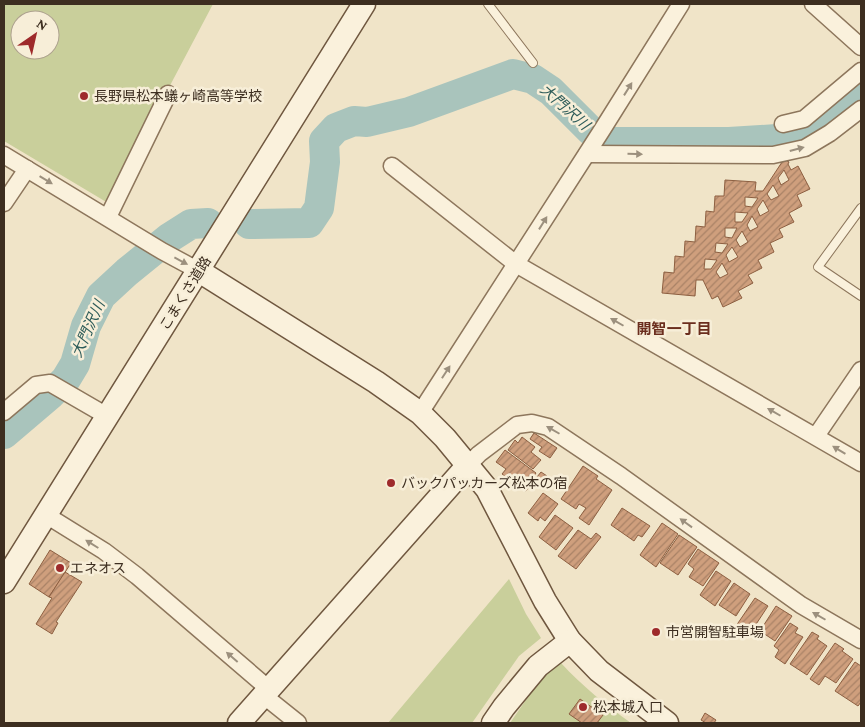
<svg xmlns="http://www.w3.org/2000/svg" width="865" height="727" viewBox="0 0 865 727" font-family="'Crimson Pro','Noto Sans JP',serif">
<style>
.green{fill:#c9cf9b;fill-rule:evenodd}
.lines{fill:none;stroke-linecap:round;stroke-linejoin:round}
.river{stroke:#a9c4bc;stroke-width:30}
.building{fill:url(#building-hatch);stroke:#8d5f41;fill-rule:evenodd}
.lane-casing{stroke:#8d765c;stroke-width:10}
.street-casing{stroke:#8d765c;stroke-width:19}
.secondary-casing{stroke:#6f573f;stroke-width:25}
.lane{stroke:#faf1dc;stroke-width:8}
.street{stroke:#faf1dc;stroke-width:16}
.secondary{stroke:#faf1dc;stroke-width:22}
.oneway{fill:#9c907e}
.poi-dot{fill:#9e2a2b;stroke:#f7eed8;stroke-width:2}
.labels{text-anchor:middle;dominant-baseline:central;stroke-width:5;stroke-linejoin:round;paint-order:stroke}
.poi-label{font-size:14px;fill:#3d2e20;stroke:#f7eed8;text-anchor:start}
.street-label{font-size:14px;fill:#3d2e20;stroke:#f7eed8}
.water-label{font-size:15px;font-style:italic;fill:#2f5d5a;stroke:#f7eed8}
.neighbourhood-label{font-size:15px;font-weight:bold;fill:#6b2e1e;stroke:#f7eed8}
</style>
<defs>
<pattern id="building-hatch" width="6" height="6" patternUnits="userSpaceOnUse" patternTransform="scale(1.25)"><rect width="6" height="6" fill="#cf9f7d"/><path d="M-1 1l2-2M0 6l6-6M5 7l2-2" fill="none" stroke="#a98266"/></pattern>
</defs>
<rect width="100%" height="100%" fill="#f0e4c8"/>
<g class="green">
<path d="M4 4H213L108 203 4 141ZM20 20H50V50H20Z"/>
<polygon points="509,579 526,614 541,638 519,656 472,723 388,723"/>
<path d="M561 663C582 686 606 705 631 723H510L546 671Z"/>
</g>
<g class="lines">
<g class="river">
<polyline points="249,224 309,223 319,208 325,162 324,141 336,128 354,121 367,122 409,112 513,74 533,79 551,91 590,130 608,142 729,142 777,139 808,131 861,92"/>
<polyline points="4,434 51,394 66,379 75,364 86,326 101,296 127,272 169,238 191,224 208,223"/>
</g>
</g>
<g class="building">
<path d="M784 159 789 162 788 164 791 170 798 166 810 189 797 195 802 206 789 213 794 222 779 229 783 237 770 243 774 252 758 260 762 268 748 275 753 283 738 291 742 298 723 307 718 296 712 299 703 280H696L695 296 662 293 664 272 674 273 675 256 684 257 685 241 695 242 696 226 705 227 706 211 714 212 715 196H724L725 180 756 182 755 191H763ZM784 170 789 180 781 185 778 178ZM773 185 779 196 771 200 767 194ZM745 197 758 198 752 207 745 206ZM763 200 769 211 760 216 757 209ZM735 212 748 213 742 222H735ZM752 216 758 227 750 231 747 225ZM725 228H737L732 238 725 237ZM742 231 748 242 740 247 736 240ZM716 243 728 244 722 253 715 252ZM732 247 738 257 729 262 726 255ZM705 259 717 260 711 269H704ZM722 263 728 274 720 278 716 272Z"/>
<polygon points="534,433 557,448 550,458 539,451 542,447 530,439"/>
<polygon points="522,437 535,447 531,452 541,460 533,469 508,450 515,440 518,443"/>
<polygon points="505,450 536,473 530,481 532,483 526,491 502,474 506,469 496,462"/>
<polygon points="583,466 598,476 596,479 612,490 589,525 579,518 586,508 579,504 576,509 561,499"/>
<polygon points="541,472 547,476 539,486 533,482"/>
<polygon points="543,493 558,504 545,521 540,517 538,521 528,513"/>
<polygon points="622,508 650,526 642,537 638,535 634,541 611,525"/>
<polygon points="555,515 573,528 556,550 539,537"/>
<polygon points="662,523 678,534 656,567 640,555"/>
<polygon points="578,530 591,539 596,533 601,537 576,569 558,556"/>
<polygon points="679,535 697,547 678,575 660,563"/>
<polygon points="698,549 719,563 703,586 689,577 694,569 688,564"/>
<polygon points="50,550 71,563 49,597 29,584"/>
<polygon points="716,571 731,581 715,606 700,595"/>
<polygon points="65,572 82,582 56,622 58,623 52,634 36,624 52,598 49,597"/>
<polygon points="734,583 750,594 736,616 719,605"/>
<polygon points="755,598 768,606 749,635 736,626"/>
<polygon points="776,606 792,616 775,641 760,631"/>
<polygon points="790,623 798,628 795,633 803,637 785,664 775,657 779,650 774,646"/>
<polygon points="812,632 819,636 817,639 827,646 807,675 790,664"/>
<polygon points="835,643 844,649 842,651 853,659 836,683 825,676 819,685 810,679"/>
<polygon points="855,662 861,666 861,702 858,706 835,691"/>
<polygon points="580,699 603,715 597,723 582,723 569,714"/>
<polygon points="705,713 716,720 714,723 706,723 701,720"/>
</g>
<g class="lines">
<g class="lane-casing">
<g id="lane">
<polyline points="488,4 533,63"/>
<polyline points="861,208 818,267 861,296"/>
</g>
</g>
<g class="street-casing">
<g id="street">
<polyline points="813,4 861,47"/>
<polyline points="783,124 804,119 861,71"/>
<polyline points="587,154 773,155 805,148 830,133 861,109"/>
<polyline points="4,155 162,251 199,271"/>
<polyline points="392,166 516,264 861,463"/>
<polyline points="4,203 27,169"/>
<polyline points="108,217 168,94"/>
<polyline points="4,412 36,385 50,383 107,416"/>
<polyline points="420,413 602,130 681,4"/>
<polyline points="816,436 861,370"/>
<polyline points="468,465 479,454 517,425 532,423 548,427 621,476 801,605 861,640"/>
<polyline points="46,515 104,551 137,576 269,689"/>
<polyline points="263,695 298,723"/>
</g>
</g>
<g class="secondary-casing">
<g id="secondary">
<polyline points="199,271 376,382 420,413 445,438 487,489 545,601 570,641 599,671 667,723"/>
<polyline points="4,582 364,4"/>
<polyline points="239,723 468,465"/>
<polyline points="493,723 504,707 538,666 570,641"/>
</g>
</g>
<use href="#lane" class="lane"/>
<use href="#street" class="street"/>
<use href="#secondary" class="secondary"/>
</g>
<defs><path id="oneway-solid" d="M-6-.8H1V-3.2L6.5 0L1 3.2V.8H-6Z" transform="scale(1.25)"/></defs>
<g class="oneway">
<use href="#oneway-solid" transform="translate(628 89) rotate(-58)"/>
<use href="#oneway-solid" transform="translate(797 149) rotate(-15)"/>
<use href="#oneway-solid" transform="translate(635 154) rotate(1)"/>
<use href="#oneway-solid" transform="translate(46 180) rotate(31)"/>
<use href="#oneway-solid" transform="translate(543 223) rotate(-58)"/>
<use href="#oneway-solid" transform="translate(181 261) rotate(28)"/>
<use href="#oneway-solid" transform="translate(617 322) rotate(-150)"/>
<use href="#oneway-solid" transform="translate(446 372) rotate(-57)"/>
<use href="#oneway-solid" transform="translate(774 412) rotate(-150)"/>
<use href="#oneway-solid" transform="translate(553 430) rotate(-150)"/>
<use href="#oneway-solid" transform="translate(839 450) rotate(-149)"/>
<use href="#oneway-solid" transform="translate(686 523) rotate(-144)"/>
<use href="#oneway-solid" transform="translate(92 544) rotate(-148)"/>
<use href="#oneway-solid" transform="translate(819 616) rotate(-150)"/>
<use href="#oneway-solid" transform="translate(232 657) rotate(-139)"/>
</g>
<g class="poi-dot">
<circle cx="84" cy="96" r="5"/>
<circle cx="391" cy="483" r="5"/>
<circle cx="60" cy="568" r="5"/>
<circle cx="656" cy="632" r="5"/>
<circle cx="583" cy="707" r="5"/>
</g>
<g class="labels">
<g class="poi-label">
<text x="94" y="96">長野県松本蟻ヶ崎高等学校</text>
<text x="401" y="483">バックパッカーズ松本の宿</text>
<text x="70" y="568">エネオス</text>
<text x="666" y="632">市営開智駐車場</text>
<text x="593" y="707">松本城入口</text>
</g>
<g class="street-label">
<text transform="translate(185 293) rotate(-58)">こまくさ道路</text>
</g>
<g class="water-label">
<text transform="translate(565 107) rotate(42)">大門沢川</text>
<text transform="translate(88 329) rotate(-66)">大門沢川</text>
</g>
<g class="neighbourhood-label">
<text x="674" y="329">開智一丁目</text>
</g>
</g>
<rect width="865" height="727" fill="none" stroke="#3d2e20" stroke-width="10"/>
<g transform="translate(35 35) rotate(34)"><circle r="24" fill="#f7eed8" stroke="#ada18e"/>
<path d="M0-4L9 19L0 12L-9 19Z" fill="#9e2a2b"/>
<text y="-8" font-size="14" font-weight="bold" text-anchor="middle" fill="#3d2e20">N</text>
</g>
</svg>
